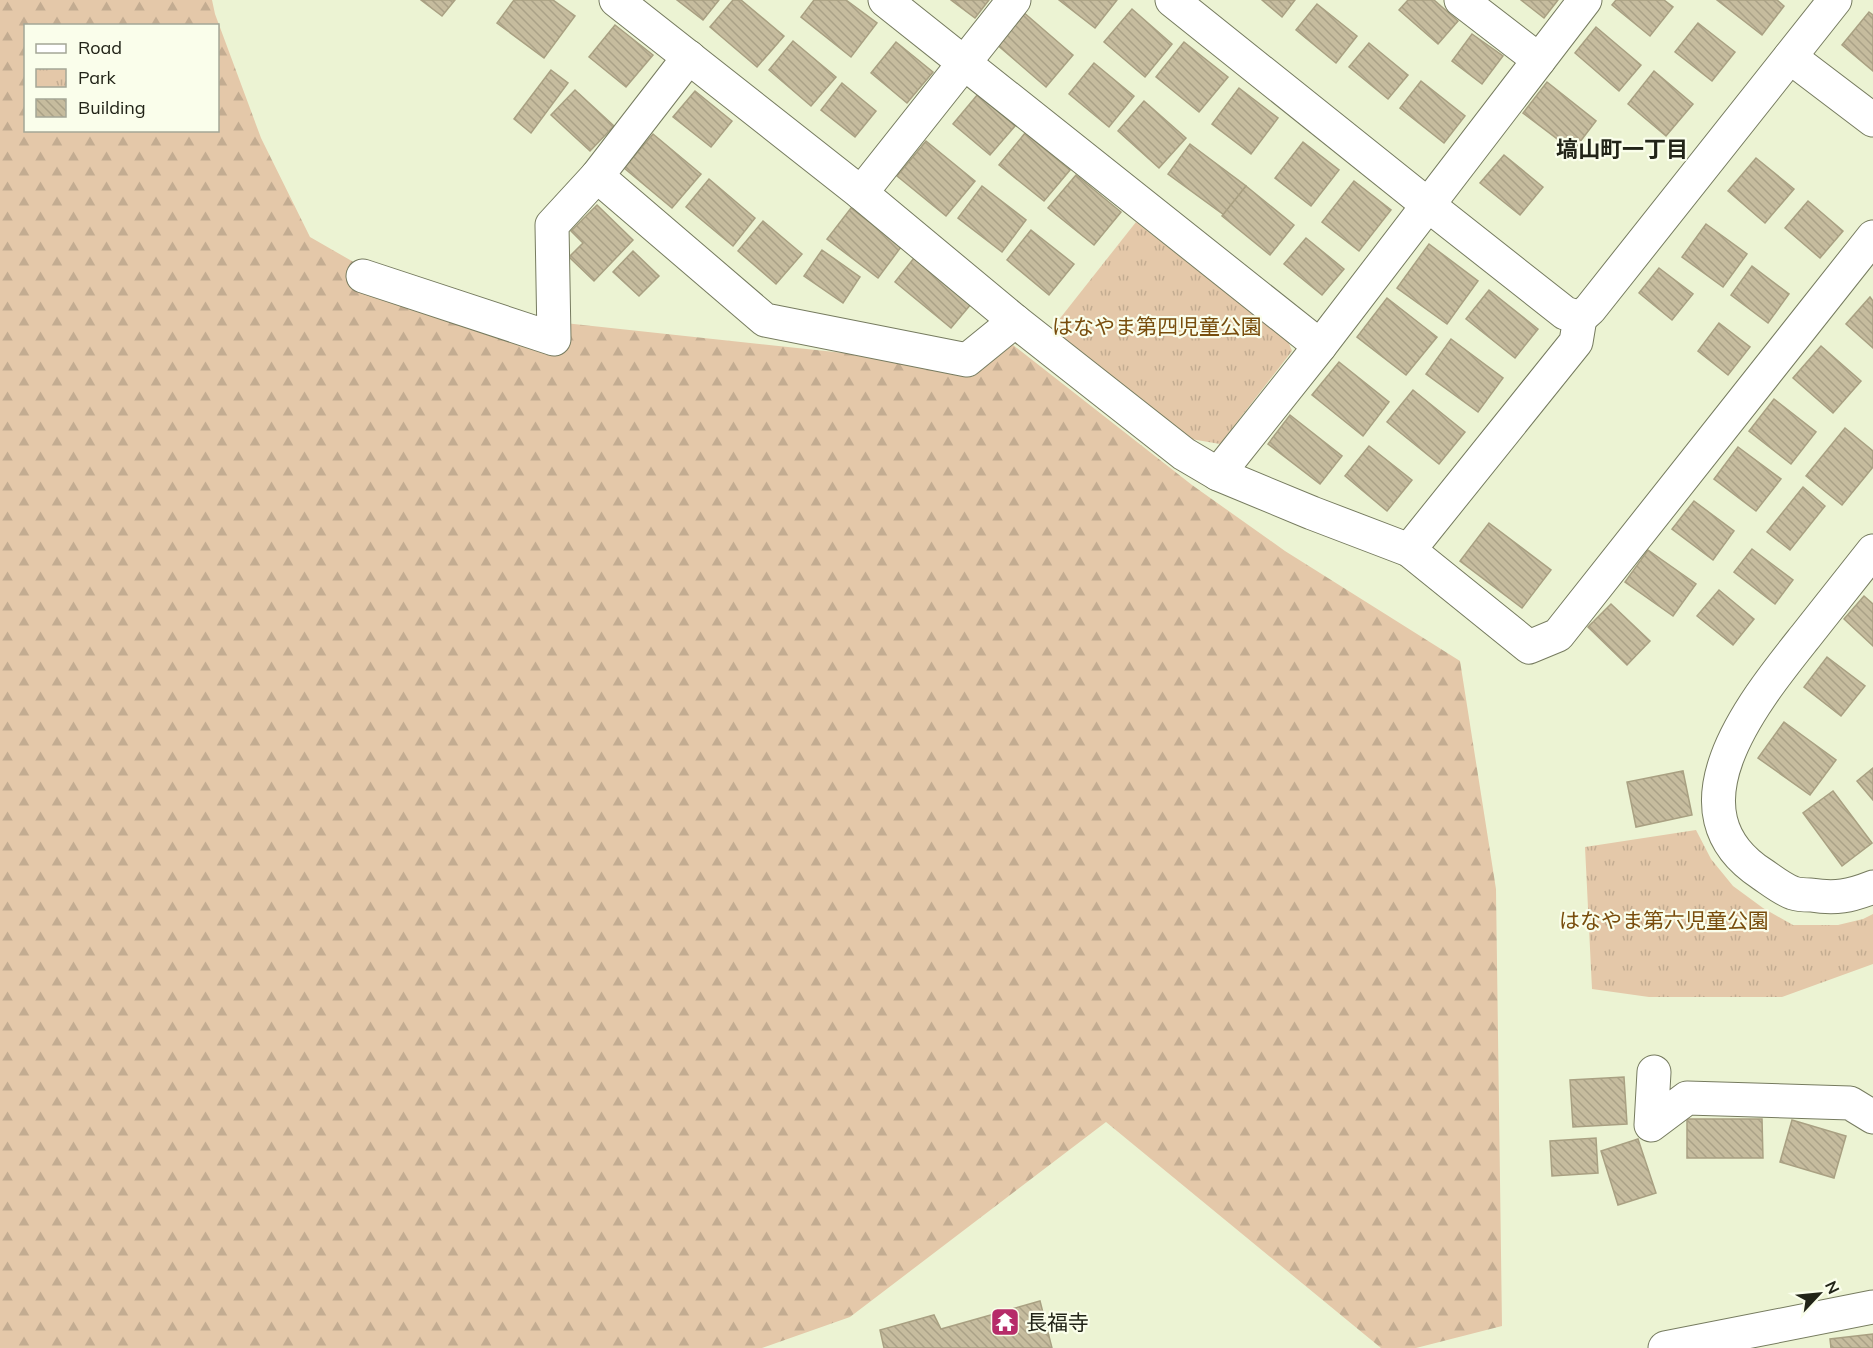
<svg xmlns="http://www.w3.org/2000/svg" width="1873" height="1348" viewBox="0 0 1873 1348" font-family="Mulish,'Noto Sans JP',sans-serif">
<style>
.forest{fill:url(#forest-firs);fill-rule:evenodd}
.park{fill:url(#park-tufts)}
.building{fill:url(#building-back-hatch);stroke:#a9a082;stroke-width:1.5}
.lines{fill:none;stroke-linecap:round;stroke-linejoin:round}
.minor-casing{stroke:#767b5f;stroke-width:35}
.minor{stroke:#fff;stroke-width:33}
.labels{text-anchor:middle;dominant-baseline:central;stroke-width:4.5;stroke-linejoin:round;paint-order:stroke}
.park-label{font-size:21px;fill:#784d0d;stroke:#fafeeb}
.poi-label{font-size:21px;fill:#222418;stroke:#fafeeb;text-anchor:start}
.neighbourhood-label{font-size:22px;font-weight:bold;fill:#222418;stroke:#fafeeb}
</style>
<defs>
<pattern id="forest-firs" width="22" height="20" patternUnits="userSpaceOnUse" patternTransform="scale(1.5)"><rect width="22" height="20" fill="#e4c8a9"/><path d="M5 1l3.5 6h-7zM16 11l3.5 6h-7z" fill="#c3ac91"/></pattern>
<pattern id="park-tufts" width="24" height="20" patternUnits="userSpaceOnUse" patternTransform="scale(1.5)"><rect width="24" height="20" fill="#e4c8a9"/><path d="M3 7l-1-3M5 7V3M7 7l1-3M15 17l-1-3M17 17v-4M19 17l1-3" fill="none" stroke="#c3ac91"/></pattern>
<pattern id="building-back-hatch" width="6" height="6" patternUnits="userSpaceOnUse" patternTransform="scale(1.5)"><rect width="6" height="6" fill="#c6bc9e"/><path d="M-1 5l2 2M0 0l6 6M5-1l2 2" fill="none" stroke="#aaa187"/></pattern>
</defs>
<rect width="100%" height="100%" fill="#ecf3d3"/>
<path class="forest" d="M0 0H212L215 14 261 138 310 237 397 287 546 321 844 353 972 377 1013 345 1192 485 1285 551 1460 661 1496 889 1502 1326 1416 1348H1381L1106 1122 850 1317 762 1348H0ZM26 26H218V130H26Z"/>
<g class="park">
<polygon points="1136,222 1288,341 1292,351 1220,444 1191,439 1050,331"/>
<polygon points="1696,830 1711,859 1733,886 1763,908 1793,925 1838,925 1863,919 1873,914 1873,964 1782,997 1649,997 1592,989 1585,847"/>
</g>
<g class="building">
<polygon points="421,0 455,0 442,16"/>
<polygon points="514,0 553,0 575,16 544,58 497,23"/>
<polygon points="677,0 719,0 703,20"/>
<polygon points="733,0 741,0 784,36 757,67 710,27"/>
<polygon points="814,0 846,0 877,23 851,57 801,17"/>
<polygon points="951,0 989,0 975,18"/>
<polygon points="1059,0 1117,0 1095,28"/>
<polygon points="1262,0 1295,0 1282,17"/>
<polygon points="1408,0 1434,0 1458,21 1438,44 1399,10"/>
<polygon points="1521,0 1558,0 1544,18"/>
<polygon points="1616,0 1664,0 1673,7 1650,36 1612,5"/>
<polygon points="1717,0 1777,0 1784,6 1762,35"/>
<polygon points="1317,4 1357,36 1336,63 1296,30"/>
<polygon points="1132,9 1172,44 1145,77 1104,42"/>
<polygon points="1022,11 1073,55 1046,87 995,43"/>
<polygon points="1869,12 1873,15 1873,71 1842,45"/>
<polygon points="1698,23 1735,52 1712,81 1675,52"/>
<polygon points="615,25 653,55 626,87 589,57"/>
<polygon points="1596,27 1641,65 1619,91 1575,53"/>
<polygon points="1472,34 1503,56 1482,84 1452,61"/>
<polygon points="793,41 836,77 811,106 769,70"/>
<polygon points="896,42 933,72 907,103 871,73"/>
<polygon points="1184,42 1228,77 1199,112 1156,77"/>
<polygon points="1369,43 1408,75 1388,99 1349,67"/>
<polygon points="1094,63 1134,96 1109,127 1069,94"/>
<polygon points="551,70 568,83 531,133 514,119"/>
<polygon points="1654,71 1693,104 1666,136 1628,104"/>
<polygon points="1421,81 1465,116 1444,143 1400,108"/>
<polygon points="1547,82 1596,121 1573,151 1523,113"/>
<polygon points="842,83 876,111 855,137 821,110"/>
<polygon points="1239,88 1278,118 1251,154 1212,124"/>
<polygon points="575,90 614,126 590,151 551,115"/>
<polygon points="695,91 732,121 711,147 673,117"/>
<polygon points="978,94 1015,126 990,155 953,124"/>
<polygon points="1144,101 1186,138 1159,168 1118,131"/>
<polygon points="1025,133 1070,170 1044,201 999,165"/>
<polygon points="653,134 701,174 672,208 624,168"/>
<polygon points="926,141 975,181 946,216 897,176"/>
<polygon points="1303,142 1339,170 1311,206 1275,178"/>
<polygon points="1190,144 1246,186 1224,215 1168,174"/>
<polygon points="1504,155 1543,187 1520,215 1480,183"/>
<polygon points="1756,158 1794,189 1765,223 1728,191"/>
<polygon points="1076,175 1121,212 1094,245 1048,208"/>
<polygon points="709,179 755,218 733,246 686,207"/>
<polygon points="1354,181 1391,210 1359,251 1322,222"/>
<polygon points="982,186 1026,220 1002,252 958,218"/>
<polygon points="1246,186 1294,225 1270,255 1222,216"/>
<polygon points="1808,201 1843,231 1820,258 1785,228"/>
<polygon points="597,205 633,240 594,281 569,257 583,243 571,231"/>
<polygon points="851,208 901,247 878,278 827,239"/>
<polygon points="763,221 802,254 776,284 738,251"/>
<polygon points="1706,224 1747,254 1723,287 1682,257"/>
<polygon points="1031,230 1074,264 1049,295 1007,260"/>
<polygon points="1306,238 1344,269 1322,295 1284,264"/>
<polygon points="1429,244 1478,281 1447,324 1397,288"/>
<polygon points="822,250 860,277 843,303 804,276"/>
<polygon points="633,251 659,276 639,296 613,272"/>
<polygon points="914,258 971,304 951,328 895,282"/>
<polygon points="1752,266 1789,294 1768,323 1731,295"/>
<polygon points="1659,268 1693,294 1672,320 1639,293"/>
<polygon points="1489,290 1538,329 1515,358 1466,319"/>
<polygon points="1870,297 1873,301 1873,348 1846,324"/>
<polygon points="1387,298 1437,337 1406,375 1357,337"/>
<polygon points="1719,323 1750,347 1728,375 1698,351"/>
<polygon points="1451,339 1503,378 1478,412 1426,374"/>
<polygon points="1821,346 1861,381 1833,413 1793,378"/>
<polygon points="1339,362 1389,402 1363,436 1312,395"/>
<polygon points="1413,390 1465,432 1439,464 1387,422"/>
<polygon points="1774,399 1816,432 1791,464 1749,431"/>
<polygon points="1290,415 1342,456 1320,484 1268,444"/>
<polygon points="1845,428 1873,451 1873,467 1842,505 1806,476"/>
<polygon points="1369,446 1412,480 1387,511 1345,476"/>
<polygon points="1738,447 1781,479 1756,511 1714,479"/>
<polygon points="1803,487 1825,506 1790,550 1767,532"/>
<polygon points="1694,501 1734,531 1713,560 1672,529"/>
<polygon points="1489,523 1551,570 1522,608 1460,561"/>
<polygon points="1752,549 1793,580 1775,604 1734,572"/>
<polygon points="1648,550 1696,584 1673,616 1625,582"/>
<polygon points="1719,590 1754,619 1733,645 1697,616"/>
<polygon points="1864,596 1873,604 1873,646 1844,619"/>
<polygon points="1611,604 1650,641 1627,665 1588,627"/>
<polygon points="1827,657 1865,686 1841,716 1804,687"/>
<polygon points="1784,722 1836,760 1810,795 1758,758"/>
<polygon points="1873,768 1873,800 1857,781"/>
<polygon points="1683,771 1692,815 1636,827 1627,782"/>
<polygon points="1833,791 1872,843 1842,866 1803,813"/>
<polygon points="1624,1077 1627,1124 1573,1127 1570,1080"/>
<polygon points="1687,1119 1762,1119 1763,1158 1687,1158"/>
<polygon points="1792,1120 1846,1136 1834,1178 1780,1162"/>
<polygon points="1596,1138 1598,1173 1552,1176 1550,1141"/>
<polygon points="1638,1139 1656,1193 1618,1205 1601,1151"/>
<polygon points="1040,1301 1052,1348 884,1348 880,1330 934,1315 941,1329"/>
<polygon points="1873,1334 1873,1348 1831,1348 1830,1339"/>
</g>
<g class="lines">
<g class="minor-casing">
<g id="minor">
<polyline points="616,0 861,193 1015,321 1184,454 1218,474 1312,513 1409,550 1529,647 1558,635 1873,237"/>
<polyline points="885,0 1320,346"/>
<polyline points="1172,0 1428,205 1565,313 1580,318 1590,309 1835,0"/>
<polyline points="1461,0 1539,60"/>
<polyline points="689,57 597,176 765,320 967,360 1015,321"/>
<polyline points="1790,57 1873,120"/>
<polyline points="861,193 1014,0"/>
<polyline points="363,276 554,339 552,225 597,176"/>
<polyline points="1218,474 1320,346 1585,0"/>
<polyline points="1409,550 1576,342 1580,318"/>
<path d="M1873 551C1850 580 1828 608 1805 637 1755 700 1664 810 1762 874 1771 880 1782 889 1793 893 1799 895 1806 895 1811 895 1836 899 1850 896 1873 887"/>
<polyline points="1654,1072 1651,1125 1687,1098 1850,1103 1873,1117"/>
<polyline points="1665,1348 1873,1307"/>
</g>
</g>
<use href="#minor" class="minor"/>
</g>
<defs>
<g id="temple-square" transform="scale(1.5)"><rect x="-9" y="-9" width="18" height="18" rx="4" fill="#b62c69" stroke="#fafeeb"/><path d="M0-6L5-2H3V0L6.5 2.5H4V6H1.5V3h-3V6H-4V2.5H-6.5L-3 0V-2H-5Z" fill="#fff"/></g>
</defs>
<g fill-rule="evenodd">
<use href="#temple-square" x="1005" y="1322"/>
</g>
<g class="labels">
<g class="park-label">
<text x="1157" y="326">はなやま第四児童公園</text>
<text x="1664" y="920">はなやま第六児童公園</text>
</g>
<g class="poi-label">
<text x="1026" y="1322">長福寺</text>
</g>
<g class="neighbourhood-label">
<text x="1622" y="149">塙山町一丁目</text>
</g>
</g>
<rect x="24" y="24" width="195" height="108" fill="#fafeeb" stroke="#a4a797" stroke-width="1.5"/>
<rect x="36" y="44" width="30" height="9" fill="#ffffff" stroke="#a4a797" stroke-width="1.5"/>
<text x="78" y="54" font-size="18" fill="#222418">Road</text>
<rect x="36" y="69" width="30" height="18" fill="url(#park-tufts)" stroke="#a4a797" stroke-width="1.5"/>
<text x="78" y="84" font-size="18" fill="#222418">Park</text>
<rect x="36" y="99" width="30" height="18" fill="url(#building-back-hatch)" stroke="#a4a797" stroke-width="1.5"/>
<text x="78" y="114" font-size="18" fill="#222418">Building</text>
<g transform="translate(1819 1294) rotate(64)" stroke="#fafeeb" stroke-width="4.5" paint-order="stroke">
<path d="M0-4.5L10 22L0 15L-10 22Z" fill="#222418"/>
<text y="-9" font-size="16" font-weight="bold" text-anchor="middle" fill="#222418">N</text>
</g>
</svg>
